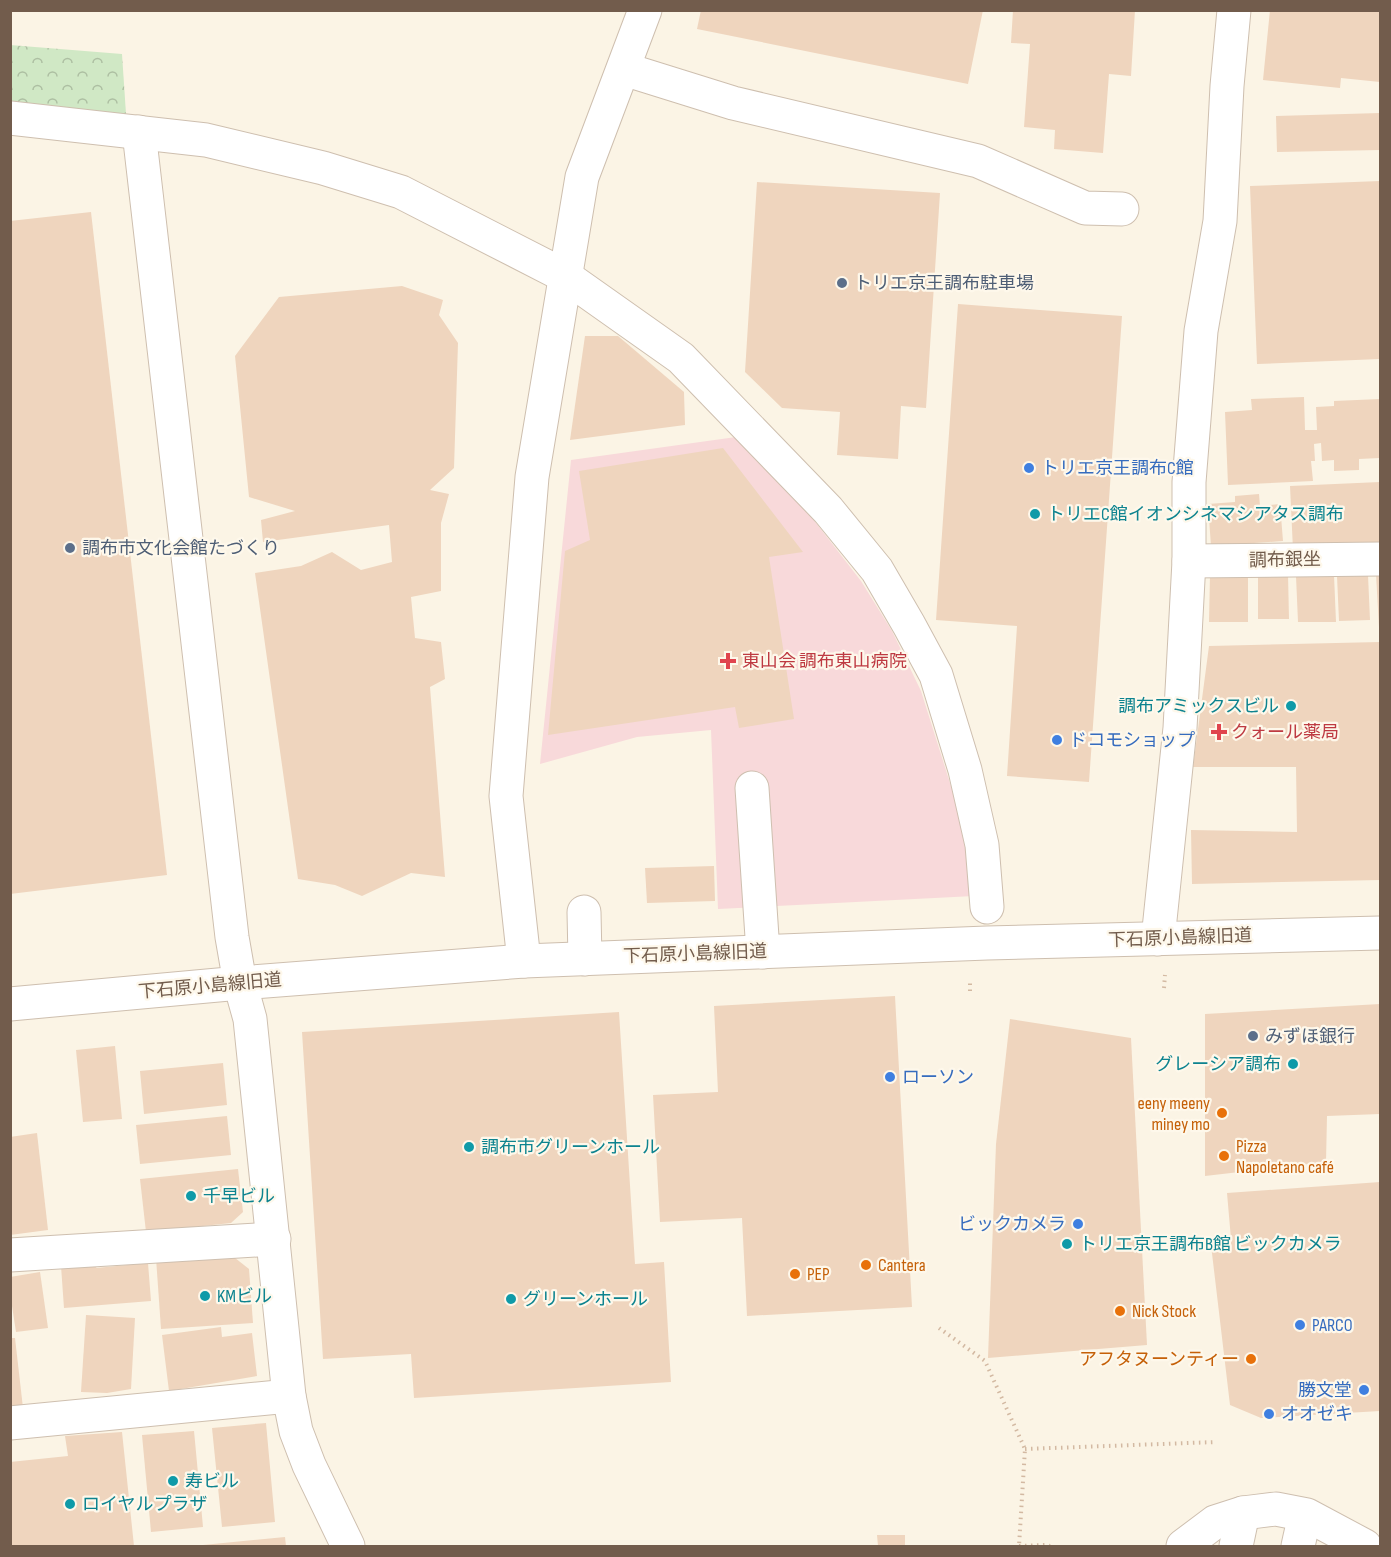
<svg xmlns="http://www.w3.org/2000/svg" width="1391" height="1557" viewBox="0 0 1391 1557" font-family="'Sofia Sans Condensed','Noto Sans JP',sans-serif">
<style>
.medical{fill:#f8d9da}
.park{fill:url(#park-crowns)}
.building{fill:#efd5be}
.lines{fill:none;stroke-linecap:round;stroke-linejoin:round}
.minor-casing{stroke:#cebfaf;stroke-width:35}
.path{stroke:#d3b9a2;stroke-width:4;stroke-dasharray:1.5 4.5;stroke-linecap:butt}
.minor{stroke:#fff;stroke-width:33}
.service-dot{fill:#5c6f8a;stroke:#fef8eb;stroke-width:2}
.shop-dot{fill:#3f7fe0;stroke:#fef8eb;stroke-width:2}
.culture-dot{fill:#0f9aa8;stroke:#fef8eb;stroke-width:2}
.health-dot{fill:#e0444e;stroke:#fef8eb;stroke-width:2}
.food-dot{fill:#e8710a;stroke:#fef8eb;stroke-width:2}
.labels{text-anchor:middle;dominant-baseline:central;stroke-width:4.5;stroke-linejoin:round;paint-order:stroke}
.service-label{font-size:18px;fill:#4e5e75;stroke:#fef8eb;text-anchor:start}
.shop-label{font-size:18px;fill:#366cbe;stroke:#fef8eb;text-anchor:start}
.culture-label{font-size:18px;fill:#0d838f;stroke:#fef8eb;text-anchor:start}
.street-label{font-size:18px;fill:#725c4c;stroke:#fef8eb}
.health-label{font-size:18px;fill:#be3a42;stroke:#fef8eb;text-anchor:start}
.food-label{font-size:18px;fill:#c56008;stroke:#fef8eb;text-anchor:start}
</style>
<defs>
<pattern id="park-crowns" width="20" height="18" patternUnits="userSpaceOnUse" patternTransform="scale(1.5)"><rect width="20" height="18" fill="#d0e8c5"/><path d="M2 6a3 3 0 1 1 6 0M12 15a3 3 0 1 1 6 0" fill="none" stroke="#adbfa2"/></pattern>
</defs>
<rect width="100%" height="100%" fill="#fbf4e5"/>
<polygon class="medical" points="736,437 813,519 861,581 892,631 921,691 967,837 974,896 718,909 711,730 637,737 540,764 571,460"/>
<polygon class="park" points="10,45 122,54 126,114 11,103"/>
<g class="building">
<polygon points="701,10 983,10 968,84 697,29"/>
<polygon points="1013,10 1135,10 1131,76 1109,74 1103,153 1054,149 1055,130 1024,127 1030,44 1011,43"/>
<polygon points="1270,10 1380,10 1380,82 1341,78 1340,88 1263,80"/>
<polygon points="1380,113 1380,150 1277,152 1276,116"/>
<polygon points="1380,181 1380,359 1257,364 1250,186"/>
<polygon points="757,182 940,193 926,408 901,406 898,459 837,455 840,412 782,408 745,372"/>
<polygon points="91,212 167,875 10,894 10,221"/>
<polygon points="402,286 443,300 439,315 458,343 454,468 430,490 449,494 441,523 441,591 411,597 415,638 441,642 445,679 430,687 445,877 411,873 362,896 335,885 298,879 255,573 301,566 332,552 361,570 392,562 389,525 263,542 261,520 295,511 249,497 235,356 279,297"/>
<polygon points="958,304 1122,316 1089,782 1007,776 1017,626 936,620"/>
<polygon points="585,336 618,336 684,392 685,425 570,440"/>
<polygon points="1304,397 1305,430 1317,430 1316,407 1334,406 1334,401 1380,399 1380,458 1359,459 1359,470 1334,471 1334,460 1322,461 1321,443 1314,444 1315,461 1311,461 1313,481 1228,485 1225,412 1252,410 1251,399"/>
<polygon points="723,448 803,552 769,557 794,719 739,728 735,707 548,735 565,551 590,540 579,471"/>
<polygon points="1380,482 1380,546 1293,550 1290,486"/>
<polygon points="1259,494 1260,506 1280,504 1283,541 1211,546 1208,504 1235,502 1235,496"/>
<polygon points="1288,574 1289,619 1258,619 1258,575"/>
<polygon points="1376,574 1380,574 1380,627 1379,627"/>
<polygon points="1210,575 1248,575 1248,622 1209,622"/>
<polygon points="1334,575 1336,622 1298,622 1296,576"/>
<polygon points="1368,575 1370,620 1339,621 1337,576"/>
<polygon points="1380,642 1380,880 1192,884 1191,830 1297,832 1296,767 1193,767 1209,646"/>
<polygon points="714,866 715,901 647,903 645,868"/>
<polygon points="895,996 912,1307 747,1316 742,1218 660,1222 653,1095 718,1092 714,1006"/>
<polygon points="1380,1004 1380,1114 1327,1116 1326,1162 1205,1176 1205,1014"/>
<polygon points="619,1012 635,1264 664,1262 671,1382 414,1398 411,1354 323,1359 302,1032"/>
<polygon points="1010,1019 1131,1038 1147,1345 988,1358 996,1144"/>
<polygon points="115,1046 122,1119 83,1122 76,1050"/>
<polygon points="223,1063 227,1105 144,1114 140,1071"/>
<polygon points="227,1116 231,1155 140,1164 136,1125"/>
<polygon points="37,1133 48,1230 10,1235 10,1137"/>
<polygon points="238,1169 243,1212 231,1223 146,1232 140,1179"/>
<polygon points="1380,1182 1380,1411 1261,1418 1230,1405 1211,1245 1231,1239 1227,1193"/>
<polygon points="230,1254 249,1269 253,1323 161,1329 156,1258"/>
<polygon points="99,1263 96,1268 148,1263 151,1301 64,1308 61,1266"/>
<polygon points="40,1272 48,1328 16,1332 10,1293 10,1277"/>
<polygon points="86,1315 135,1318 131,1389 107,1393 81,1392"/>
<polygon points="221,1327 222,1337 252,1333 257,1376 169,1391 162,1335"/>
<polygon points="10,1338 15,1338 23,1408 10,1409"/>
<polygon points="266,1423 275,1522 222,1527 212,1428"/>
<polygon points="194,1431 203,1527 151,1532 142,1435"/>
<polygon points="122,1432 134,1546 10,1546 10,1462 68,1456 65,1436"/>
<polygon points="877,1535 905,1535 905,1546 878,1546"/>
<polygon points="285,1537 286,1546 203,1546 203,1545"/>
</g>
<g class="lines">
<g class="minor-casing">
<g id="minor">
<polyline points="624,69 733,103 978,161 1085,208 1122,209"/>
<polyline points="10,118 206,140 323,168 401,192 565,276 681,358 828,510 877,570 909,625 936,675 965,770 982,845 987,907"/>
<polyline points="139,132 232,937 240,983 250,1019 289,1396 296,1431 309,1465 348,1546"/>
<polyline points="1189,561 1380,559"/>
<polyline points="752,788 763,952"/>
<polyline points="584,912 585,959"/>
<polyline points="1158,939 1180,728 1189,561 1189,482 1201,331 1220,221 1227,86 1234,10"/>
<polyline points="524,961 506,796 532,477 582,177 645,10"/>
<polyline points="10,1004 240,983 524,961 987,943 1380,933"/>
<polyline points="10,1255 274,1239"/>
<polyline points="10,1423 289,1396"/>
<polyline points="1183,1546 1215,1522 1243,1513 1276,1509 1307,1515 1365,1546"/>
<polyline points="1236,1546 1243,1513"/>
<polyline points="1298,1546 1302,1528"/>
</g>
</g>
<g class="path">
<polyline points="1164,988 1165,975"/>
<polyline points="970,991 970,981"/>
<polyline points="939,1328 985,1361 1025,1449 1019,1546"/>
<polyline points="1025,1449 1216,1442"/>
<polyline points="1019,1546 1046,1545 1050,1546"/>
</g>
<use href="#minor" class="minor"/>
</g>
<g class="service-dot">
<circle cx="842" cy="283" r="6"/>
<circle cx="70" cy="548" r="6"/>
<circle cx="1253" cy="1036" r="6"/>
</g>
<g class="shop-dot">
<circle cx="1029" cy="468" r="6"/>
<circle cx="1057" cy="740" r="6"/>
<circle cx="890" cy="1077" r="6"/>
<circle cx="1078" cy="1224" r="6"/>
<circle cx="1300" cy="1325" r="6"/>
<circle cx="1364" cy="1390" r="6"/>
<circle cx="1269" cy="1414" r="6"/>
</g>
<g class="culture-dot">
<circle cx="1035" cy="514" r="6"/>
<circle cx="1291" cy="706" r="6"/>
<circle cx="1293" cy="1064" r="6"/>
<circle cx="469" cy="1147" r="6"/>
<circle cx="191" cy="1196" r="6"/>
<circle cx="1067" cy="1244" r="6"/>
<circle cx="205" cy="1296" r="6"/>
<circle cx="511" cy="1299" r="6"/>
<circle cx="173" cy="1481" r="6"/>
<circle cx="70" cy="1504" r="6"/>
</g>
<g class="health-dot">
<path d="M725 652h6v6h6v6h-6v6h-6v-6h-6v-6h6z"/>
<path d="M1216 723h6v6h6v6h-6v6h-6v-6h-6v-6h6z"/>
</g>
<g class="food-dot">
<circle cx="1222" cy="1113" r="6"/>
<circle cx="1224" cy="1156" r="6"/>
<circle cx="866" cy="1265" r="6"/>
<circle cx="795" cy="1274" r="6"/>
<circle cx="1120" cy="1311" r="6"/>
<circle cx="1251" cy="1359" r="6"/>
</g>
<g class="labels">
<g class="service-label">
<text x="854" y="283">トリエ京王調布駐車場</text>
<text x="82" y="548">調布市文化会館たづくり</text>
<text x="1265" y="1036">みずほ銀行</text>
</g>
<g class="shop-label">
<text x="1041" y="468">トリエ京王調布C館</text>
<text x="1069" y="740">ドコモショップ</text>
<text x="902" y="1077">ローソン</text>
<text x="1066" y="1224" text-anchor="end">ビックカメラ</text>
<text x="1312" y="1325">PARCO</text>
<text x="1352" y="1390" text-anchor="end">勝文堂</text>
<text x="1281" y="1414">オオゼキ</text>
</g>
<g class="culture-label">
<text x="1047" y="514">トリエC館イオンシネマシアタス調布</text>
<text x="1279" y="706" text-anchor="end">調布アミックスビル</text>
<text x="1281" y="1064" text-anchor="end">グレーシア調布</text>
<text x="481" y="1147">調布市グリーンホール</text>
<text x="203" y="1196">千早ビル</text>
<text x="1079" y="1244">トリエ京王調布B館 ビックカメラ</text>
<text x="217" y="1296">KMビル</text>
<text x="523" y="1299">グリーンホール</text>
<text x="185" y="1481">寿ビル</text>
<text x="82" y="1504">ロイヤルプラザ</text>
</g>
<g class="street-label">
<text transform="translate(1285 560) rotate(-1)">調布銀坐</text>
<text transform="translate(1180 938) rotate(-2)">下石原小島線旧道</text>
<text transform="translate(695 954) rotate(-2)">下石原小島線旧道</text>
<text transform="translate(210 986) rotate(-5)">下石原小島線旧道</text>
</g>
<g class="health-label">
<text x="742" y="661">東山会 調布東山病院</text>
<text x="1231" y="732">クォール薬局</text>
</g>
<g class="food-label">
<text x="1210" y="1103" text-anchor="end">eeny meeny<tspan x="1210" dy="21">miney mo</tspan></text>
<text x="1236" y="1146">Pizza<tspan x="1236" dy="21">Napoletano café</tspan></text>
<text x="878" y="1265">Cantera</text>
<text x="807" y="1274">PEP</text>
<text x="1132" y="1311">Nick Stock</text>
<text x="1239" y="1359" text-anchor="end">アフタヌーンティー</text>
</g>
</g>
<rect width="1391" height="1557" fill="none" stroke="#725c4c" stroke-width="24"/>
</svg>
